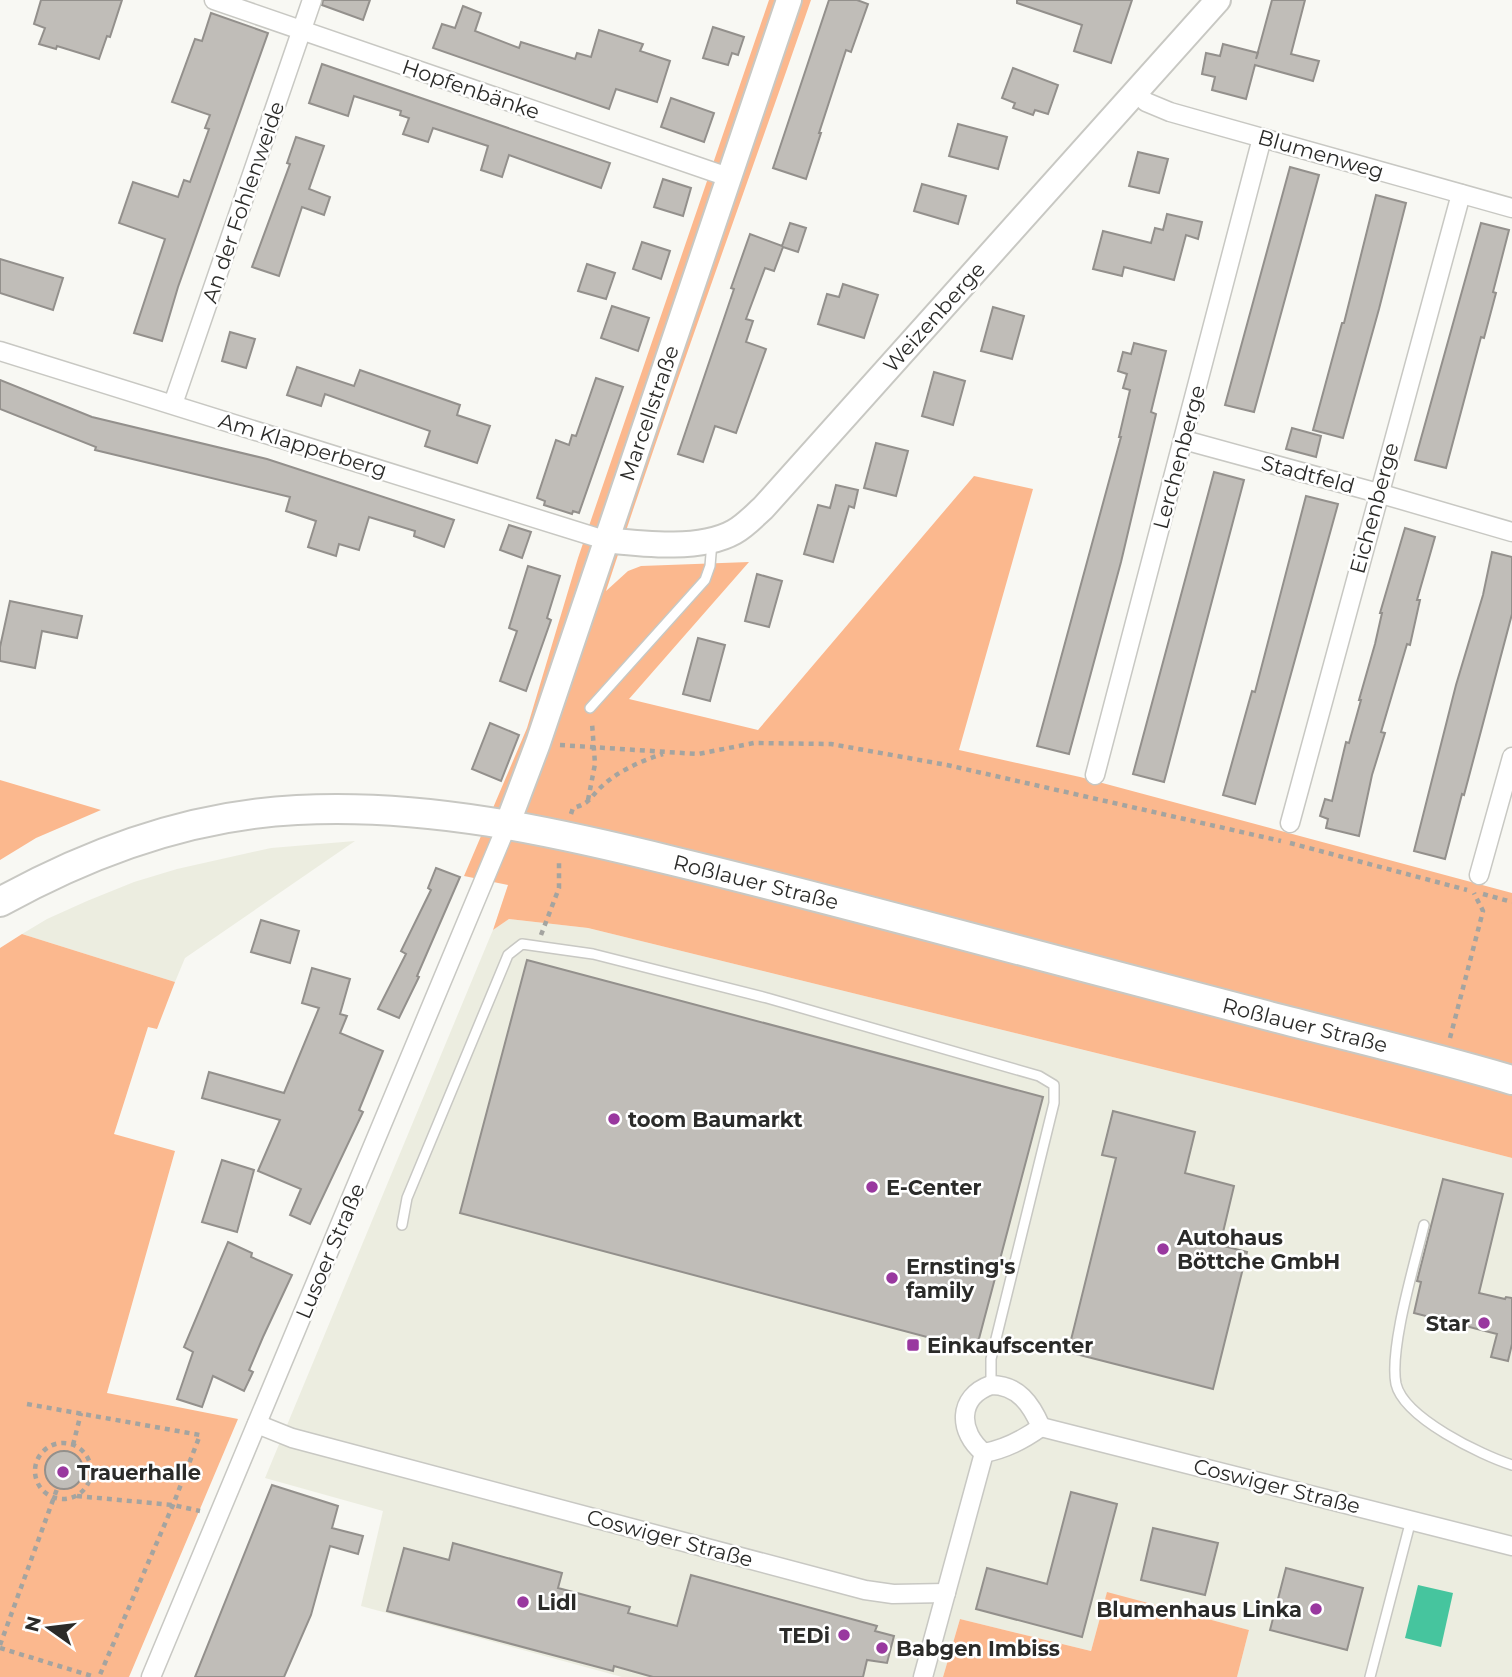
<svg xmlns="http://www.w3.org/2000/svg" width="1512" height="1677" viewBox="0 0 1512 1677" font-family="Montserrat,sans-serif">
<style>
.built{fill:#ecede0}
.green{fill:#fbb88e}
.water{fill:#46c59e}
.building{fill:#c0bdb8;stroke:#93908c;stroke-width:2}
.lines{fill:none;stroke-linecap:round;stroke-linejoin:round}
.lane-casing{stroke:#c8c8c3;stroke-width:12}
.street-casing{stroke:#c8c8c3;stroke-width:21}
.secondary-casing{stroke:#c8c8c3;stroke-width:28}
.primary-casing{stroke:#c8c8c3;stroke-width:32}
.path{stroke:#a4a4a0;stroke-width:4.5;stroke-dasharray:5 5;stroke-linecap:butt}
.lane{stroke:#fff;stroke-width:9}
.street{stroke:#fff;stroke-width:18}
.secondary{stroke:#fff;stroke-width:24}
.primary{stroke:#fff;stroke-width:28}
.poi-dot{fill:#99389f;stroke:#fff;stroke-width:2.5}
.labels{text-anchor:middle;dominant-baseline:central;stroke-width:5;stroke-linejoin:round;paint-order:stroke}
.street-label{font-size:21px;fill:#2b2b29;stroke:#fff}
.poi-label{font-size:21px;font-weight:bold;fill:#2b2b29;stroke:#fff;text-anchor:start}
</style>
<rect width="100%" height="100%" fill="#f8f8f3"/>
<g class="built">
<polygon points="355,841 185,958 175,982 22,934 47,919 87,901 134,882 177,869 271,848"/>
<polygon points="509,919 588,928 1299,1103 1512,1158 1512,1677 1237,1677 1249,1630 1107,1593 1091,1651 960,1619 943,1677 622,1677 361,1606 383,1511 265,1478 490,937 493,930"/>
</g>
<g class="green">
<path d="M769 0H811C743 197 671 393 606 591L628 571 641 566 749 562 629 699 758 730 974 476 1033 489 959 750 1080 777 1512 893V1158L1299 1103 588 928 509 919 493 930 508 885 464 876 527 728 578 558Z"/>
<polygon points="0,780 101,810 36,838 0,860"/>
<polygon points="22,934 175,982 157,1029 148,1027 114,1134 175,1151 107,1393 238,1419 129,1677 0,1677 0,948"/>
<polygon points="1107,1592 1249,1630 1237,1677 943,1677 960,1619 1091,1651"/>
</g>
<polygon class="water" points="1418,1585 1453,1593 1441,1647 1405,1638"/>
<g class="building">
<polygon points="41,0 122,0 110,37 107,36 99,59 57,46 56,49 39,44 45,28 34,24"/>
<polygon points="323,0 370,0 363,20 322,5"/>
<polygon points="829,0 857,0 868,4 851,52 846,50 819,133 821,133 806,179 773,168"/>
<polygon points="1017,0 1132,0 1111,63 1074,51 1082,25 1017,3"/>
<polygon points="1272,0 1305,0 1291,54 1319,61 1313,81 1255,65 1246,99 1212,90 1215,77 1202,74 1206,53 1220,56 1223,44 1258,53 1256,59"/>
<polygon points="463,6 481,13 475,31 519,48 521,42 575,59 577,53 591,57 599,30 643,44 640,51 670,61 657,102 616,89 609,109 433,48 442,24 455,28"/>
<polygon points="211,13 268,33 178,287 162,341 134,333 165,239 119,223 133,182 178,197 184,180 190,182 209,129 205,128 210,115 172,102 195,39 202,41"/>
<polygon points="713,27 744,37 738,55 732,53 728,65 703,58"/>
<polygon points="322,64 610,163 601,188 509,155 502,177 481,170 488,146 433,128 428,142 403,134 409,118 400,115 401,111 354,96 348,116 309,103"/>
<polygon points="1013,68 1058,85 1048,114 1035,110 1033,115 1013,108 1015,103 1002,98"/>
<polygon points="671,98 714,113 704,142 661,127"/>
<polygon points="958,124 1007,137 998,169 949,156"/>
<polygon points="296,137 324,146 309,189 330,197 324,215 302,207 279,276 252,267 290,164 287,163"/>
<polygon points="1138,152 1168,159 1159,193 1129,186"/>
<polygon points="1290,167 1319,175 1254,412 1225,405"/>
<polygon points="663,179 691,188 683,216 654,207"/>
<polygon points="922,184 966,196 958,224 914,211"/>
<polygon points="1376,195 1406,203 1379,309 1343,438 1313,430 1342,323 1344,323"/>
<polygon points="1167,214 1202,222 1198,239 1186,235 1174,280 1124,267 1122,276 1093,269 1103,231 1151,243 1155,228 1163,230"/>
<polygon points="790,223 806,228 798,252 783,247 774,271 765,268 746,319 753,321 746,342 766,349 736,433 715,426 703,462 678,454 734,289 731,288 750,234 782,246"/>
<polygon points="1481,223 1509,230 1493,292 1496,293 1484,338 1481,337 1446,468 1415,460"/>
<polygon points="642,242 670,251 661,279 633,269"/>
<polygon points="0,259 63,278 53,310 0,293"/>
<polygon points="587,264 615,273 606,299 578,291"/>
<polygon points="843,284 878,295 864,338 818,324 827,294 839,297"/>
<polygon points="612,306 649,318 638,351 601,338"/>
<polygon points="993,307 1024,316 1012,359 981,351"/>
<polygon points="230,332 255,339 246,368 222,361"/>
<polygon points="1134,343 1166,351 1151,412 1156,414 1121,562 1069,754 1037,746 1121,437 1119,437 1130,390 1123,388 1127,374 1118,371 1123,352 1131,354"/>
<polygon points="297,367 354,386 360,370 460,405 457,415 490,426 477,463 425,446 430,431 325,394 321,406 287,395"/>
<polygon points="934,372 965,381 953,425 922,416"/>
<polygon points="596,378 623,387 579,513 573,511 572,514 544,505 545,501 537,498 556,440 569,445 572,435 576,436"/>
<polygon points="0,380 92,417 267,459 454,520 444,547 414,536 415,531 369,517 359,550 339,544 336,556 308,547 316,521 286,511 290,497 95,450 96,447 0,409"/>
<polygon points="1292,428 1321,436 1316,457 1286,449"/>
<polygon points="876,443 908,451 896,496 864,488"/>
<polygon points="1214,472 1244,480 1164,782 1133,774"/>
<polygon points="836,485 858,490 854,508 849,506 833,562 804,554 818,505 830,508"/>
<polygon points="1306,496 1338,504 1255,804 1223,795 1252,691 1255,692"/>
<polygon points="509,525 531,532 522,558 500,550"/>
<polygon points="1405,528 1435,537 1417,600 1420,600 1410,645 1407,644 1381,732 1385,733 1372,775 1359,836 1326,828 1328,819 1320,816 1325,799 1332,801 1346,742 1349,743 1361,700 1359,700 1375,644 1382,613 1380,613"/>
<polygon points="1492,552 1512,557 1512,614 1464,795 1462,794 1445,859 1414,851 1456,685 1483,595"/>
<polygon points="528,566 560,576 547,618 551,620 526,691 500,681 517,631 509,628"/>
<polygon points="757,574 782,581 769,627 745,621"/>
<polygon points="10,601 82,616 77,638 42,631 35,668 0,661 0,647"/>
<polygon points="698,638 725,645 710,701 683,694"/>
<polygon points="490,723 519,735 501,781 472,769"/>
<polygon points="436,868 460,877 417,976 419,977 399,1018 378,1009 406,954 401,951 431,890 428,888"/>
<polygon points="261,920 299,931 290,963 251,952"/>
<polygon points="527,960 1043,1097 976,1350 460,1213"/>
<polygon points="312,968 350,979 340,1014 347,1016 340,1033 383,1051 359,1110 363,1112 310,1224 290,1215 301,1189 258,1171 280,1120 202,1098 209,1072 284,1093 319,1008 302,1003"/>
<polygon points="1113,1111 1195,1132 1185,1173 1234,1186 1220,1245 1247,1252 1213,1389 1068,1352 1116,1158 1102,1155"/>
<polygon points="222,1160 254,1170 237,1232 202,1222"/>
<polygon points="1443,1179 1503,1194 1479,1293 1505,1299 1506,1297 1512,1298 1512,1344 1508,1361 1491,1357 1497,1334 1414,1313 1421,1282 1417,1281"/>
<polygon points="228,1242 252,1253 251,1257 292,1275 263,1337 249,1370 253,1372 244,1391 213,1376 202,1407 177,1399 193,1352 184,1347"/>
<circle cx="64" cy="1470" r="19"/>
<polygon points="272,1485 338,1506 332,1528 363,1536 358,1554 330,1546 311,1615 284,1677 195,1677"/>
<polygon points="1071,1492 1117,1504 1082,1637 976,1609 987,1568 1047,1584"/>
<polygon points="1153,1528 1218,1543 1205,1595 1141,1580"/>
<polygon points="453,1543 562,1573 558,1588 630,1607 628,1613 677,1626 691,1575 877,1626 875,1631 894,1636 887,1663 867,1660 863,1677 653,1677 614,1666 613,1671 387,1611 404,1548 449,1560"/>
<polygon points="1286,1568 1363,1588 1347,1650 1270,1630"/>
</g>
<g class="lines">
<g class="lane-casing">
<g id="lane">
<polyline points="590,708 705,580 710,566 712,542"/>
<polyline points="402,1225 407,1198 508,955 522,944 593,954 767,998 1039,1076 1054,1085 1054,1103 991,1359 991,1385"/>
<path d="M1424 1225C1415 1263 1389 1348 1396 1384 1404 1418 1481 1455 1512 1465"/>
<polyline points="1370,1677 1411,1520"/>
</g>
</g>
<g class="street-casing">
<g id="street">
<polyline points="214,0 728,177"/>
<polyline points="1136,92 1146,102 1170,112 1512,208"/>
<polyline points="0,351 605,540"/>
<polyline points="173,404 312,0"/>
<polyline points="1184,440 1378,493 1512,532"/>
<polyline points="1095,775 1262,138"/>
<polyline points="1290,823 1461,194"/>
<polyline points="1479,875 1512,757"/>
<path d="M991 1385C1018 1385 1031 1404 1041 1427 1023 1440 1006 1449 984 1453 958 1432 957 1397 991 1385Z"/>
<polyline points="257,1424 292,1438 865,1590 893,1594 946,1593"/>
<polyline points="1041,1427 1512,1546"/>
<polyline points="151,1677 507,825"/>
<polyline points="923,1677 984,1453"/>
</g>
</g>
<g class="secondary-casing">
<g id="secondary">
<path d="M605 540C643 544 700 551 734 532 745 526 754 516 763 508L1218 0"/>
<polyline points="507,825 538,743 789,0"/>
</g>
</g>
<g class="primary-casing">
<path id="primary" d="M0 902C92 851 191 815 297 810 426 803 552 831 677 862 768 884 859 908 950 932 1057 960 1163 988 1269 1016 1350 1037 1432 1056 1512 1080"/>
</g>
<g class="path">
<polyline points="560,745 698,754 754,743 831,744 947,765 1281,841"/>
<polyline points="588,800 595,764 592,723"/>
<path d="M571 814 573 808C590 803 588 800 599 789 616 772 640 761 663 754"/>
<polyline points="1290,843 1467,890"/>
<polyline points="1483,894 1512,902"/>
<polyline points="541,935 559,888 559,859"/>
<polyline points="1450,1038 1483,911 1474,893"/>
<polyline points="27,1404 200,1435 173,1505 99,1677"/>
<circle cx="63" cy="1471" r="28"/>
<polyline points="73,1445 81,1413"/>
<polyline points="77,1496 173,1505 200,1511"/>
<polyline points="0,1645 57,1489"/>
<polyline points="0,1648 95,1677"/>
</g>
<use href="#lane" class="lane"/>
<use href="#street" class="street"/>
<use href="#secondary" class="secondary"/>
<use href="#primary" class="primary"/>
</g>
<g class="poi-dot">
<circle cx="614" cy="1119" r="7"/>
<circle cx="872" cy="1187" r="7"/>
<circle cx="1163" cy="1249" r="7"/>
<circle cx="892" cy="1278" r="7"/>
<circle cx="1484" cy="1323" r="7"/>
<rect x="906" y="1338" width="14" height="14" rx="3.5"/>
<circle cx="63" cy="1472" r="7"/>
<circle cx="523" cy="1602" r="7"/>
<circle cx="1316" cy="1609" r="7"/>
<circle cx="844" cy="1635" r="7"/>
<circle cx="882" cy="1648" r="7"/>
</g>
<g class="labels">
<g class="street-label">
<text transform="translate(471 89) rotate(19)">Hopfenbänke</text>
<text transform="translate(1321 154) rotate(16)">Blumenweg</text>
<text transform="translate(243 202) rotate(-71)">An der Fohlenweide</text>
<text transform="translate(934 317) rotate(-48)">Weizenberge</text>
<text transform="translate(649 413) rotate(-71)">Marcellstraße</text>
<text transform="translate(303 445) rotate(17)">Am Klapperberg</text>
<text transform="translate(1179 457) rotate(-75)">Lerchenberge</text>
<text transform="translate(1308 474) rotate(15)">Stadtfeld</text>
<text transform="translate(1374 508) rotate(-75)">Eichenberge</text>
<text transform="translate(756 882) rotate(14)">Roßlauer Straße</text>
<text transform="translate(1305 1025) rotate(14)">Roßlauer Straße</text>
<text transform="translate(330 1251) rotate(-67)">Lusoer Straße</text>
<text transform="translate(1277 1486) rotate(14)">Coswiger Straße</text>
<text transform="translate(670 1538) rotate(15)">Coswiger Straße</text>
</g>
<g class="poi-label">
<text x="628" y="1119">toom Baumarkt</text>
<text x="886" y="1187">E-Center</text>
<text x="1177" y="1237">Autohaus<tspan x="1177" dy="24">Böttche GmbH</tspan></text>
<text x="906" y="1266">Ernsting's<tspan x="906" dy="24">family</tspan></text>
<text x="1470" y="1323" text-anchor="end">Star</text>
<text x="927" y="1345">Einkaufscenter</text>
<text x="77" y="1472">Trauerhalle</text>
<text x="537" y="1602">Lidl</text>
<text x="1302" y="1609" text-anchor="end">Blumenhaus Linka</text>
<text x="830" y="1635" text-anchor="end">TEDi</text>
<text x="896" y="1648">Babgen Imbiss</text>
</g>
</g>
<g transform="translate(49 1628) rotate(284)" stroke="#ffffff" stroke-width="5" paint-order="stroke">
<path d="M0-5L12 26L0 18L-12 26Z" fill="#2b2b29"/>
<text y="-10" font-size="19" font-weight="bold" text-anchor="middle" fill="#2b2b29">N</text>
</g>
</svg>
